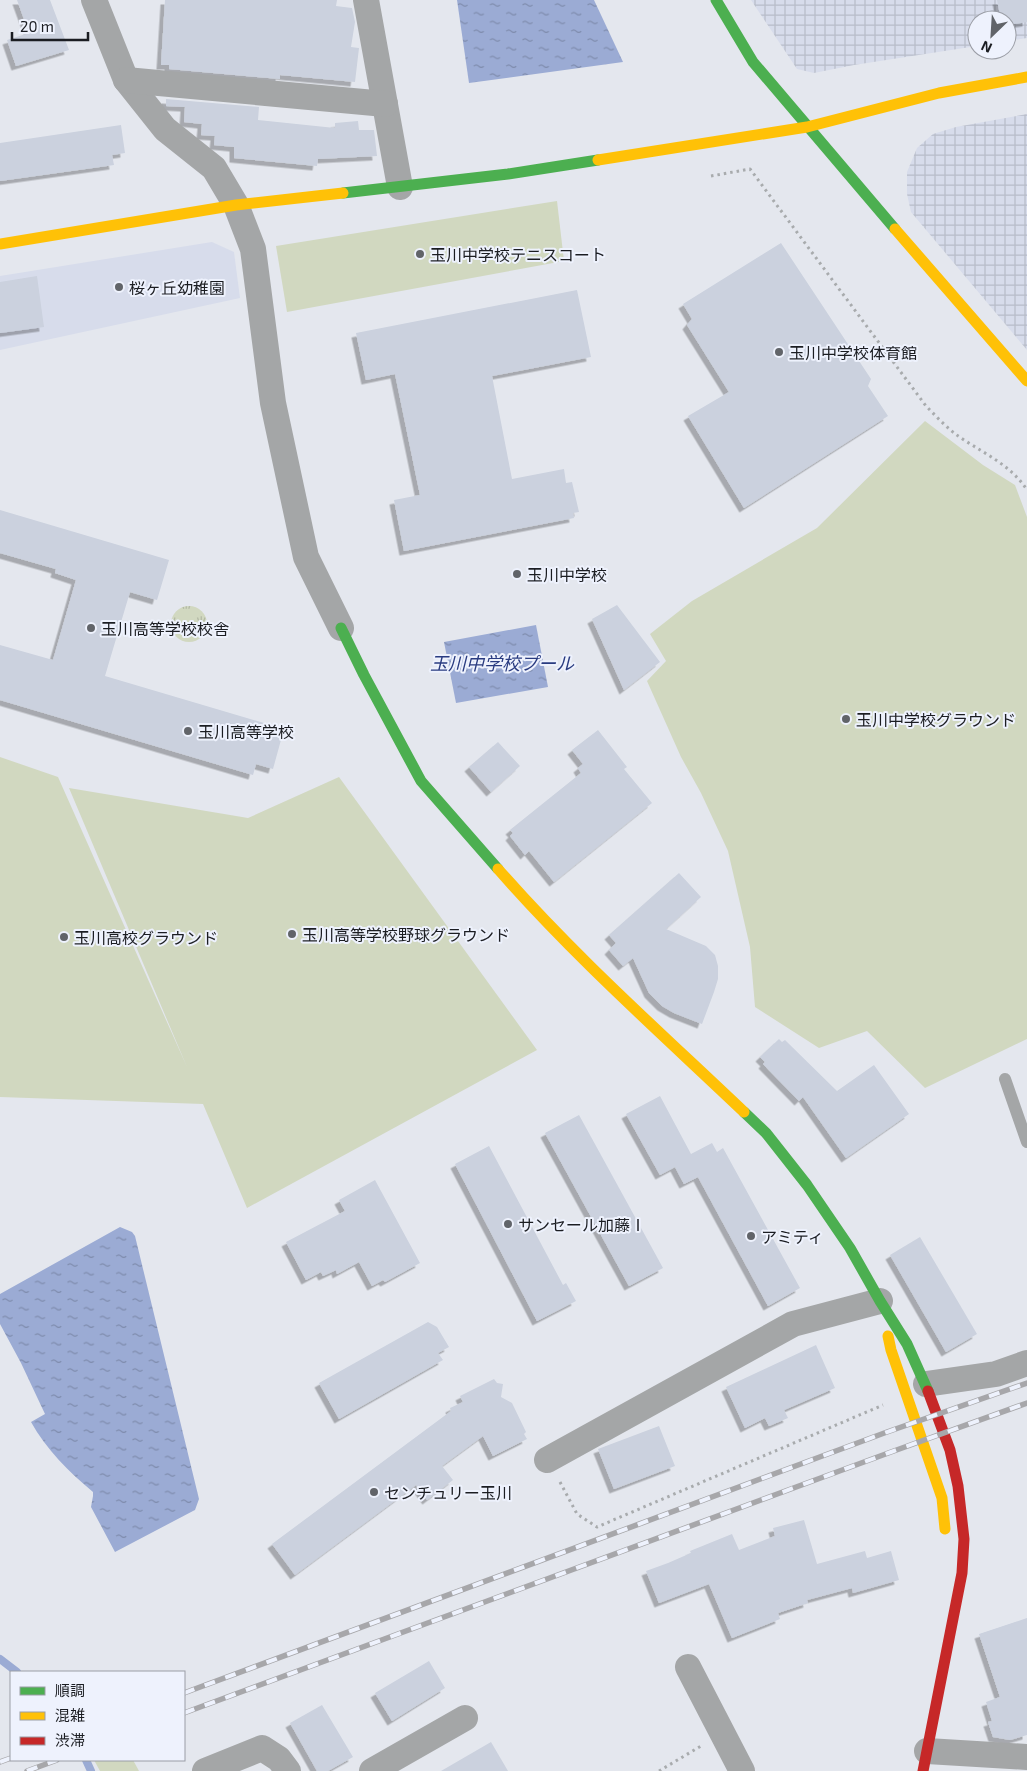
<svg xmlns="http://www.w3.org/2000/svg" width="1027" height="1771" viewBox="0 0 1027 1771" font-family="'Exo 2','Noto Sans JP',sans-serif">
<style>
.built{fill:#d7dceb}
.industrial{fill:url(#industrial-grid)}
.grass{fill:url(#grass-tufts)}
.park{fill:#d1d8c0}
.water{fill:url(#water-ripples)}
.lines{fill:none;stroke-linecap:round;stroke-linejoin:round}
.stream{stroke:#9babd4;stroke-width:8}
.building{fill:#cbd1de;filter:url(#shadow)}
.path{stroke:#a8abad;stroke-width:3;stroke-dasharray:2.5 4;stroke-linecap:butt}
.lane{stroke:#a4a6a7;stroke-width:12}
.street{stroke:#a4a6a7;stroke-width:26}
.fast{stroke:#4caf50;stroke-width:11}
.slow{stroke:#ffc107;stroke-width:11}
.jam{stroke:#c62828;stroke-width:11}
.rail-casing{stroke:#a7a7aa;stroke-width:5.5}
.rail{stroke:#eef2fd;stroke-width:4;stroke-dasharray:11;stroke-linecap:butt}
.poi-dot{fill:#616469;stroke:#eef2fd;stroke-width:2}
.labels{text-anchor:middle;dominant-baseline:central;stroke-width:4;stroke-linejoin:round;paint-order:stroke}
.poi-label{font-size:16px;fill:#1b1d22;stroke:#eef2fd;text-anchor:start}
.water-label{font-size:18px;font-style:italic;fill:#293b80;stroke:#eef2fd}
</style>
<defs>
<pattern id="industrial-grid" width="8" height="8" patternUnits="userSpaceOnUse" patternTransform="scale(1.25)"><rect width="8" height="8" fill="#d7dceb"/><path d="M0 4h8M4 0v8" fill="none" stroke="#b8bcc9"/></pattern>
<pattern id="grass-tufts" width="24" height="20" patternUnits="userSpaceOnUse" patternTransform="scale(1.25)"><rect width="24" height="20" fill="#d1d8c0"/><path d="M3 7l-1-3M5 7V3M7 7l1-3M15 17l-1-3M17 17v-4M19 17l1-3" fill="none" stroke="#b3b9a5"/></pattern>
<pattern id="water-ripples" width="26" height="14" patternUnits="userSpaceOnUse" patternTransform="scale(1.25)"><rect width="26" height="14" fill="#9babd4"/><path d="M2 4q2-2 4 0t4 0M15 11q2-2 4 0t4 0" fill="none" stroke="#7e8bac"/></pattern>
<filter id="shadow"><feDropShadow dx="-4.5" dy="4.5" stdDeviation="0" flood-color="#0004"/></filter>
</defs>
<rect width="100%" height="100%" fill="#e4e7ee"/>
<polygon class="built" points="212,242 234,252 240,298 0,350 0,276"/>
<g class="industrial">
<polygon points="751,0 1027,0 1027,38 1007,41 1007,20 977,20 977,46 854,65 814,73 797,69"/>
<polygon points="1027,114 1027,350 911,212 907,194 907,172 917,148 933,134 956,127"/>
</g>
<circle class="grass" cx="189" cy="624" r="18"/>
<g class="park">
<polygon points="557,201 564,261 287,312 276,246"/>
<polygon points="925,421 983,465 1015,485 1027,517 1027,1039 925,1088 867,1031 819,1048 755,1007 750,947 728,851 701,793 681,757 647,681 666,661 650,634 692,601 817,528"/>
<polygon points="0,757 58,777 187,1067 69,788 248,818 339,777 537,1050 247,1208 203,1104 0,1097"/>
<polygon points="94,1760 133,1760 139,1771 100,1771"/>
</g>
<g class="water">
<polygon points="457,0 594,0 623,62 469,83"/>
<polygon points="536,625 548,687 456,703 444,642"/>
<path d="M120 1227 132 1232 135 1236 199 1499 195 1510 193 1511 115 1552 91 1507 93 1496V1492C69 1472 46 1449 31 1422L45 1414 21 1363 0 1324V1294Z"/>
</g>
<g class="lines">
<g class="stream">
<polyline points="0,1659 17,1672"/>
<polyline points="86,1760 91,1771"/>
</g>
</g>
<g class="building">
<polygon points="17,0 50,0 69,50 16,66 7,40 29,33"/>
<polygon points="165,0 337,0 336,6 352,8 355,22 351,47 359,48 355,82 280,75 280,79 169,69 169,65 161,65"/>
<polygon points="997,0 1027,0 1027,22 1007,25 1007,20 1001,20"/>
<polygon points="166,99 259,107 258,120 335,128 335,123 358,121 359,130 374,130 377,156 318,159 317,166 234,158 234,147 214,145 215,136 201,135 202,124 184,122 185,107 166,106"/>
<polygon points="121,125 125,153 112,155 114,165 0,181 0,143"/>
<polygon points="781,243 871,379 868,386 888,416 744,508 688,416 729,392 687,325 692,319 683,304"/>
<polygon points="37,276 44,327 0,333 0,282"/>
<polygon points="577,290 591,357 492,376 512,479 564,469 566,483 572,482 579,512 573,513 574,518 404,551 394,500 420,495 395,374 366,380 356,333"/>
<polygon points="0,510 169,560 157,600 130,592 105,676 284,729 273,769 256,764 253,775 0,700 0,645 53,660 76,580 55,573 56,569 0,553"/>
<polygon points="617,605 660,662 624,690 592,619"/>
<polygon points="598,730 627,767 624,769 652,803 554,882 529,851 525,855 510,836 513,833 510,830 581,773 578,768 583,764 572,750"/>
<polygon points="498,742 520,766 491,792 469,767"/>
<polygon points="679,873 701,897 666,929 706,946 715,955 718,966 718,979 714,992 702,1024 674,1013 662,1006 649,993 633,958 623,966 609,950 616,943 609,935"/>
<polygon points="779,1039 782,1042 785,1040 837,1091 874,1065 909,1114 846,1158 803,1097 799,1101 763,1064 765,1062 760,1057"/>
<polygon points="660,1096 691,1154 712,1143 717,1152 723,1148 800,1288 768,1306 698,1177 684,1184 675,1167 660,1175 626,1114"/>
<polygon points="579,1115 663,1268 629,1286 545,1133"/>
<polygon points="489,1146 563,1285 566,1283 576,1301 537,1321 455,1164"/>
<polygon points="375,1180 420,1263 385,1282 383,1280 372,1286 359,1262 337,1274 336,1270 323,1276 321,1272 306,1280 286,1242 345,1211 339,1200"/>
<polygon points="920,1237 977,1334 946,1352 890,1255"/>
<polygon points="428,1322 437,1327 449,1347 438,1353 443,1360 339,1419 319,1383"/>
<polygon points="816,1345 835,1388 784,1410 788,1418 769,1426 765,1418 745,1428 726,1387"/>
<polygon points="494,1379 497,1383 503,1384 501,1397 512,1403 526,1432 524,1434 527,1439 493,1456 483,1436 442,1466 453,1480 427,1500 416,1485 295,1575 272,1544 451,1411 450,1408 463,1402 460,1396"/>
<polygon points="659,1426 675,1466 614,1489 598,1449"/>
<polygon points="804,1520 817,1564 865,1551 867,1558 891,1551 899,1580 853,1593 852,1588 807,1600 808,1603 778,1613 780,1619 732,1638 709,1584 659,1603 646,1571 668,1563 691,1553 690,1551 732,1534 739,1550 775,1536 773,1528"/>
<polygon points="1027,1618 1027,1735 1010,1740 993,1737 988,1722 992,1721 986,1702 1000,1697 979,1634"/>
<polygon points="429,1661 445,1688 392,1721 375,1693"/>
<polygon points="322,1705 353,1757 328,1771 317,1771 290,1723"/>
<polygon points="491,1742 508,1771 441,1771"/>
</g>
<g class="lines">
<g class="path">
<path d="M711 176 750 169 926 406C935 415 944 425 954 433 978 451 1010 463 1027 490"/>
<polyline points="560,1482 577,1514 597,1527 883,1405"/>
<polyline points="659,1771 701,1746"/>
</g>
<polyline class="lane" points="1005,1079 1027,1142"/>
<g class="street">
<polyline points="94,0 126,80 165,129 214,168 236,205 253,249 273,403 306,557 341,628"/>
<polyline points="366,0 400,187"/>
<polyline points="126,80 385,104"/>
<polyline points="926,1384 996,1374 1027,1363"/>
<polyline points="547,1460 793,1324 880,1301"/>
<polyline points="688,1667 742,1771"/>
<polyline points="927,1751 1027,1757"/>
<polyline points="205,1771 262,1748 279,1759 288,1771"/>
<polyline points="372,1771 465,1718"/>
</g>
<g class="fast">
<polyline points="716,0 753,62 895,229"/>
<polyline points="343,193 508,174 598,160"/>
<polyline points="341,628 364,675 421,781 498,869"/>
<polyline points="744,1112 766,1133 807,1185 850,1248 880,1301 907,1344 928,1391"/>
</g>
<g class="slow">
<polyline points="598,160 807,127 939,93 1027,77"/>
<polyline points="895,229 1027,381"/>
<polyline points="0,244 236,205 343,193"/>
<path d="M498 869C574 956 661 1033 744 1112"/>
<polyline points="888,1336 891,1350 942,1498 945,1529"/>
</g>
<polyline class="jam" points="923,1771 962,1573 964,1539 958,1486 950,1450 928,1391"/>
<g class="rail-casing">
<g id="rail">
<polyline points="184,1693 887,1432 1027,1383"/>
<polyline points="184,1713 891,1452 1027,1403"/>
<polyline points="0,1762 11,1758"/>
<polyline points="27,1771 57,1760"/>
</g>
</g>
<use href="#rail" class="rail"/>
</g>
<g class="poi-dot">
<circle cx="420" cy="254" r="5"/>
<circle cx="119" cy="287" r="5"/>
<circle cx="779" cy="352" r="5"/>
<circle cx="517" cy="574" r="5"/>
<circle cx="91" cy="628" r="5"/>
<circle cx="846" cy="719" r="5"/>
<circle cx="188" cy="731" r="5"/>
<circle cx="292" cy="934" r="5"/>
<circle cx="64" cy="937" r="5"/>
<circle cx="508" cy="1224" r="5"/>
<circle cx="751" cy="1236" r="5"/>
<circle cx="374" cy="1492" r="5"/>
</g>
<g class="labels">
<g class="poi-label">
<text x="430" y="254">玉川中学校テニスコート</text>
<text x="129" y="287">桜ヶ丘幼稚園</text>
<text x="789" y="352">玉川中学校体育館</text>
<text x="527" y="574">玉川中学校</text>
<text x="101" y="628">玉川高等学校校舎</text>
<text x="856" y="719">玉川中学校グラウンド</text>
<text x="198" y="731">玉川高等学校</text>
<text x="302" y="934">玉川高等学校野球グラウンド</text>
<text x="74" y="937">玉川高校グラウンド</text>
<text x="518" y="1224">サンセール加藤Ⅰ</text>
<text x="761" y="1236">アミティ</text>
<text x="384" y="1492">センチュリー玉川</text>
</g>
<g class="water-label">
<text x="502" y="663">玉川中学校プール</text>
</g>
</g>
<rect x="10" y="1671" width="175" height="90" fill="#eef2fd" stroke="#9a9da5"/>
<rect x="20" y="1687" width="25" height="8" fill="#4caf50" stroke="#9a9da5"/>
<text x="55" y="1696" font-size="15" fill="#1b1d22">順調</text>
<rect x="20" y="1712" width="25" height="8" fill="#ffc107" stroke="#9a9da5"/>
<text x="55" y="1721" font-size="15" fill="#1b1d22">混雑</text>
<rect x="20" y="1737" width="25" height="8" fill="#c62828" stroke="#9a9da5"/>
<text x="55" y="1746" font-size="15" fill="#1b1d22">渋滞</text>
<g transform="translate(992 35) rotate(205)"><circle r="24" fill="#eef2fd" stroke="#9a9da5"/>
<path d="M0-4L9 19L0 12L-9 19Z" fill="#616469"/>
<text y="-8" font-size="14" font-weight="bold" text-anchor="middle" fill="#1b1d22">N</text>
</g>
<path d="M12 32v8h76v-8" fill="none" stroke="#1b1d22" stroke-width="2.5"/>
<text x="20" y="32" font-size="15" fill="#1b1d22" stroke="#eef2fd" stroke-width="4" paint-order="stroke">20 m</text>
</svg>
